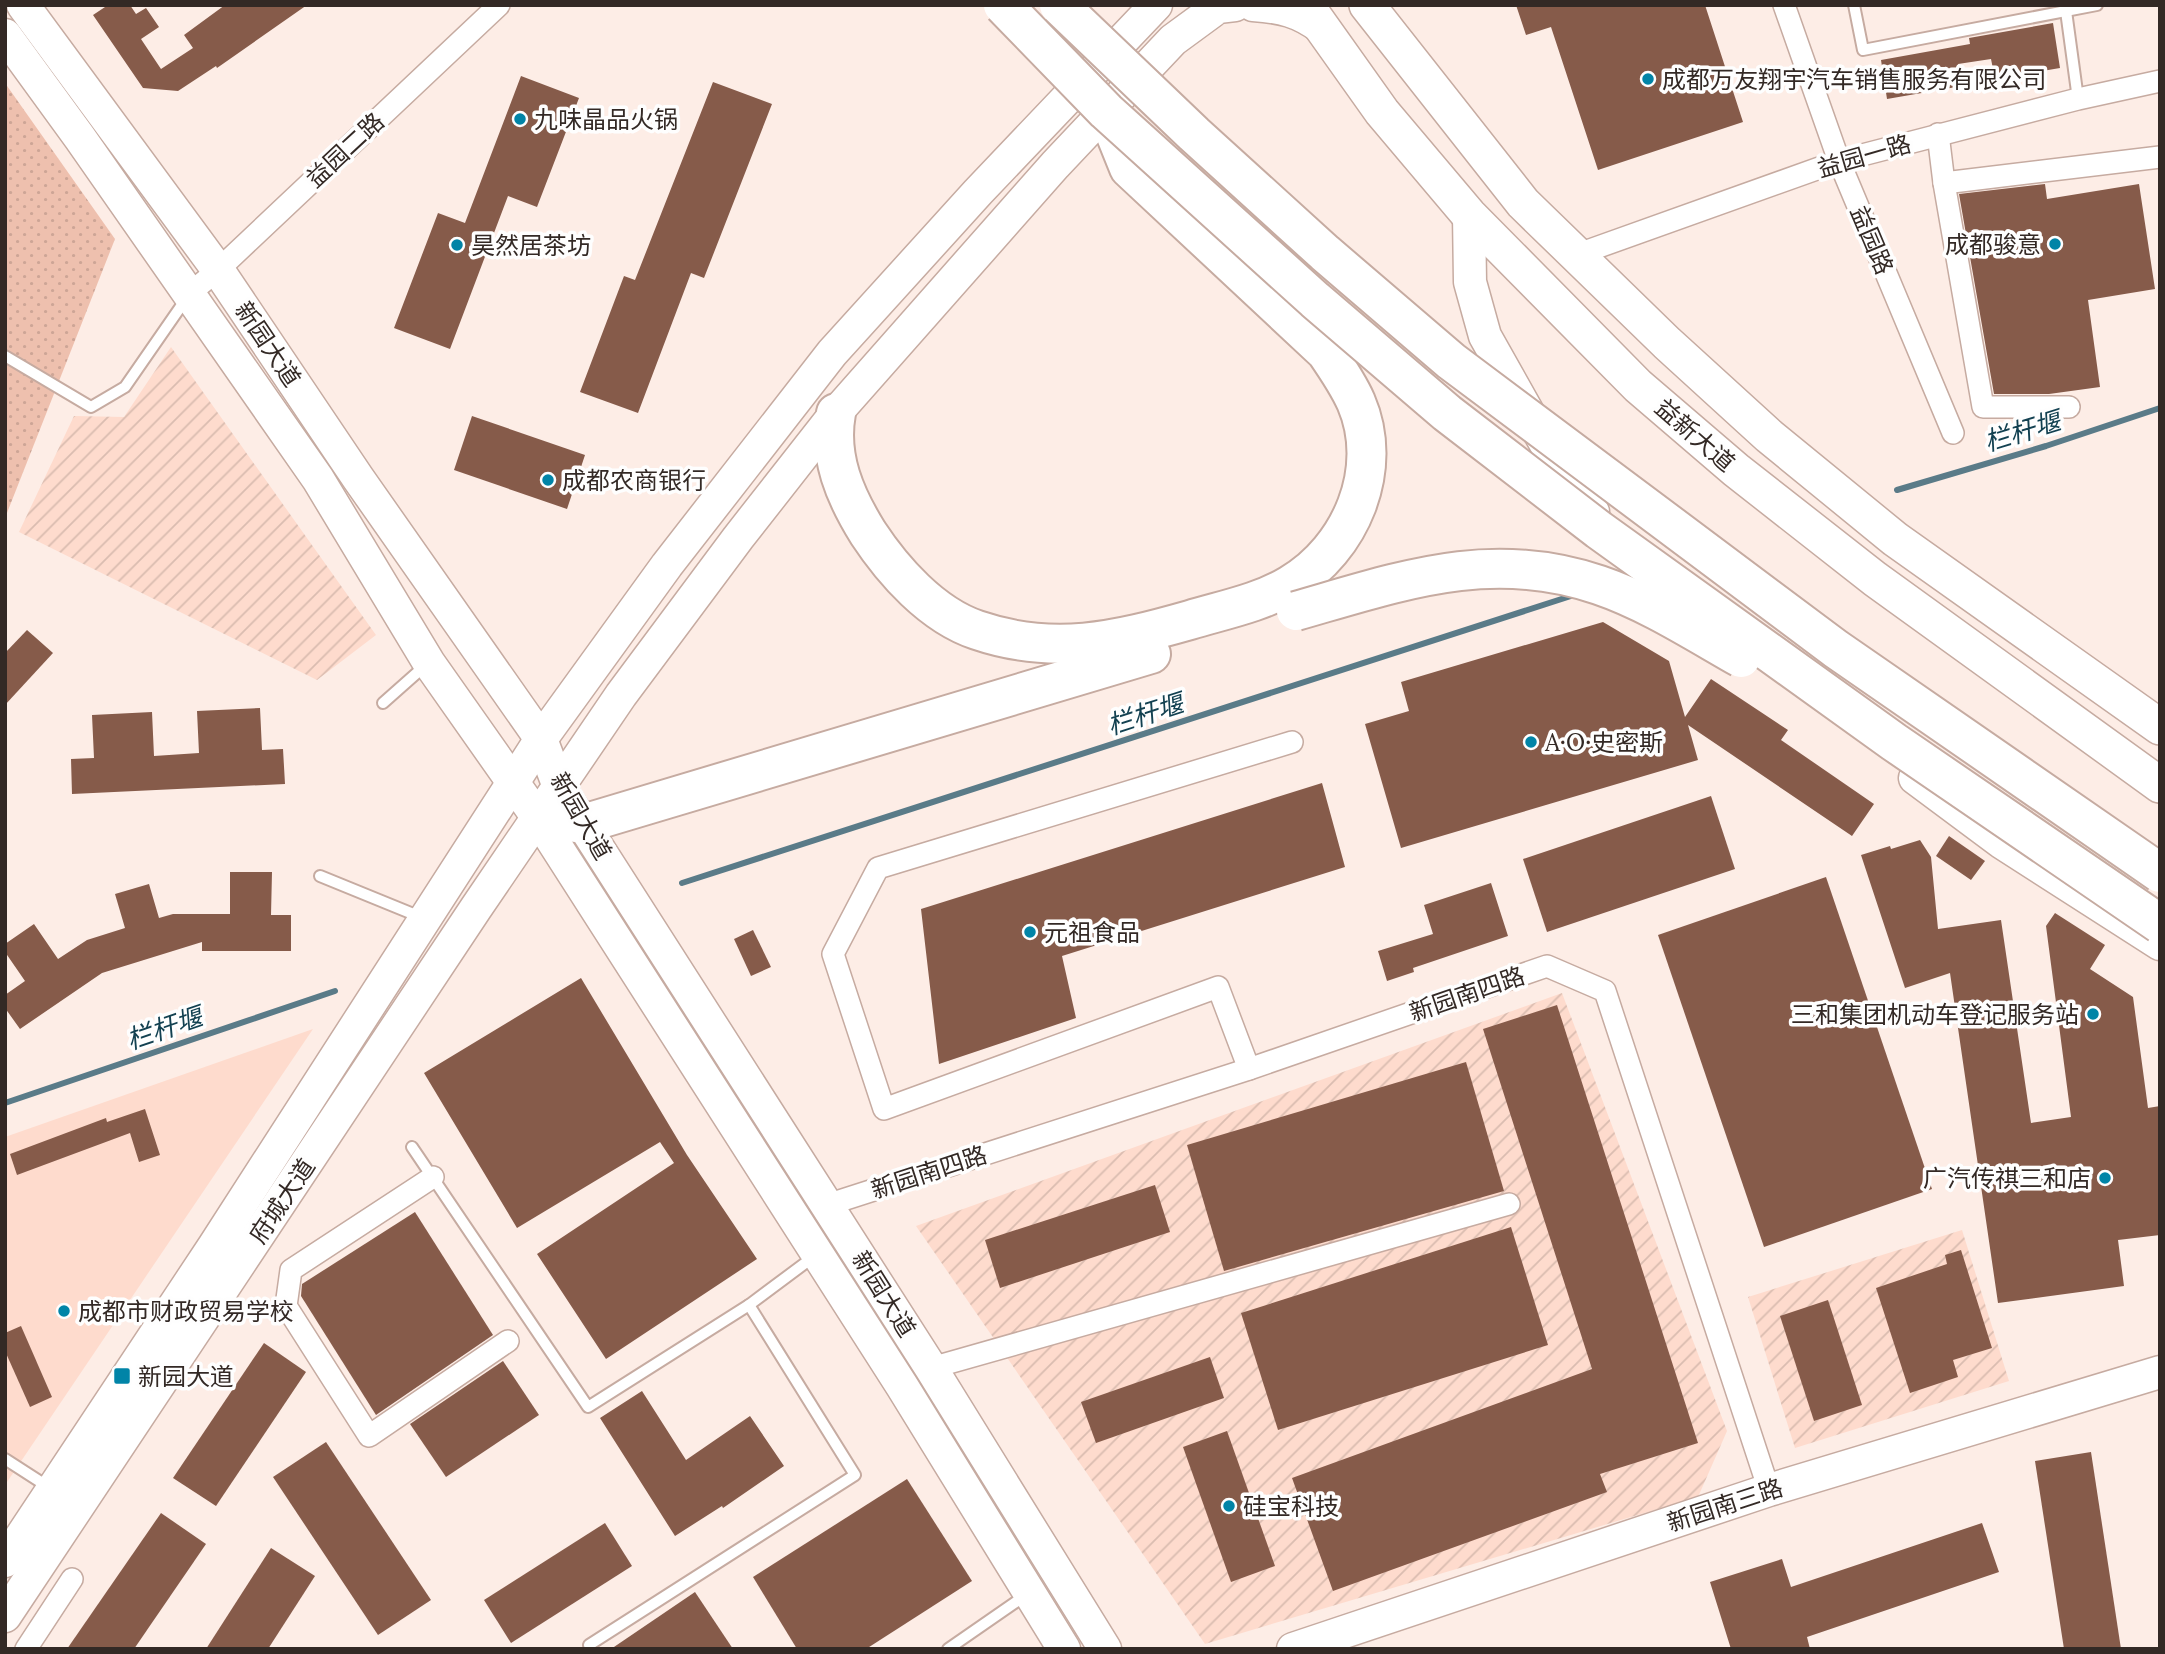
<svg xmlns="http://www.w3.org/2000/svg" width="2165" height="1654" viewBox="0 0 2165 1654" font-family="Lora,'Noto Sans SC',serif">
<style>
.built{fill:#fedbcd}
.industrial{fill:url(#industrial-furrows)}
.grass{fill:url(#grass-dots)}
.lines{fill:none;stroke-linecap:round;stroke-linejoin:round}
.stream{stroke:#5a7b88;stroke-width:6}
.building{fill:#865b4a}
.lane-casing{stroke:#c6aba1;stroke-width:14}
.street-casing{stroke:#c6aba1;stroke-width:24}
.secondary-casing{stroke:#c6aba1;stroke-width:35}
.primary-casing{stroke:#c6aba1;stroke-width:38}
.highway-casing{stroke:#c6aba1;stroke-width:42}
.lane{stroke:#fff;stroke-width:10}
.street{stroke:#fff;stroke-width:21}
.secondary{stroke:#fff;stroke-width:32}
.primary{stroke:#fff;stroke-width:35}
.highway{stroke:#fff;stroke-width:38}
.highway-bridge-casing{stroke:#c6aba1;stroke-width:42;stroke-linecap:butt}
.highway-bridge{stroke:#fff;stroke-width:38}
.poi-dot{fill:#0184a7;stroke:#fefefe;stroke-width:2.5}
.labels{text-anchor:middle;dominant-baseline:central;stroke-width:7;stroke-linejoin:round;paint-order:stroke}
.poi-label{font-size:24px;fill:#332925;stroke:#fefefe;text-anchor:start}
.street-label{font-size:24px;fill:#332925;stroke:#fefefe}
.water-label{font-size:26px;font-style:italic;fill:#134151;stroke:#fefefe}
</style>
<defs>
<pattern id="industrial-furrows" width="10" height="10" patternUnits="userSpaceOnUse" patternTransform="scale(1.75)"><rect width="10" height="10" fill="#fedbcd"/><path d="M-1 1l2-2M0 10L10 0M9 11l2-2" fill="none" stroke="#dabcb0"/></pattern>
<pattern id="grass-dots" width="8" height="8" patternUnits="userSpaceOnUse" patternTransform="scale(1.75)"><rect width="8" height="8" fill="#eec0ae"/><path d="M2 2h.1M6 6h.1" fill="none" stroke="#cda596" stroke-width="1.8" stroke-linecap="round"/></pattern>
</defs>
<rect width="100%" height="100%" fill="#fdede6"/>
<polygon class="built" points="313,1029 5,1485 5,1137"/>
<g class="industrial">
<polygon points="171,347 376,635 317,680 19,532 74,416 124,417"/>
<polygon points="1562,993 1727,1431 1698,1497 1205,1644 916,1226"/>
<polygon points="1962,1230 2009,1381 1795,1448 1748,1297"/>
</g>
<polygon class="grass" points="5,83 115,239 5,518"/>
<g class="lines">
<g class="stream">
<polyline points="1897,490 2046,446 2160,408"/>
<polyline points="682,883 1574,595"/>
<polyline points="5,1103 335,991"/>
</g>
</g>
<g class="building">
<polygon points="108,5 130,5 136,14 146,8 159,27 141,39 161,69 193,48 184,35 225,5 307,5 217,68 216,66 178,91 143,88 93,15"/>
<polygon points="1516,5 1705,5 1743,122 1598,170 1551,27 1526,35"/>
<polygon points="2053,23 2060,68 1995,79 1991,59 1958,64 1962,86 1887,99 1881,60 1970,44 1969,38"/>
<polygon points="521,76 579,98 537,207 508,196 450,349 394,328 438,213 465,223"/>
<polygon points="713,82 772,104 704,278 691,273 638,413 580,392 624,276 635,280"/>
<polygon points="2045,184 2047,199 2139,184 2155,289 2088,300 2100,387 2049,394 1994,394 1959,194"/>
<polygon points="472,416 585,455 567,509 454,470"/>
<polygon points="1603,622 1669,661 1685,717 1711,679 1788,730 1781,740 1874,804 1852,836 1688,725 1698,760 1401,848 1365,724 1409,711 1401,682"/>
<polygon points="27,630 53,653 5,705 5,653"/>
<polygon points="260,708 262,750 283,749 285,784 72,794 71,759 94,758 92,715 152,712 154,756 199,753 197,711"/>
<polygon points="1322,783 1345,867 1062,956 1076,1018 939,1064 921,909"/>
<polygon points="1711,796 1735,869 1547,932 1523,859"/>
<polygon points="1949,836 1985,861 1971,880 1936,856"/>
<polygon points="1920,840 1931,857 1938,929 2001,920 2031,1123 2071,1117 2046,926 2055,913 2105,945 2090,969 2133,997 2148,1108 2160,1106 2160,1235 2118,1240 2124,1286 1998,1303 1950,973 1905,988 1861,855 1890,846 1891,849"/>
<polygon points="230,872 272,872 271,915 291,915 291,951 202,951 202,942 102,973 20,1029 5,1008 5,995 25,981 5,952 5,944 34,924 58,959 87,940 125,928 115,894 149,884 159,918 173,914 230,914"/>
<polygon points="1826,877 1932,1189 1764,1247 1658,935"/>
<polygon points="1491,883 1508,936 1413,968 1414,972 1387,981 1378,951 1433,934 1424,905"/>
<polygon points="753,930 771,967 751,976 734,939"/>
<polygon points="581,978 687,1155 757,1259 606,1359 537,1254 674,1163 660,1142 517,1228 424,1073"/>
<polygon points="1557,1005 1698,1443 1600,1474 1607,1492 1333,1591 1292,1478 1592,1369 1483,1029"/>
<polygon points="1466,1062 1504,1191 1224,1271 1187,1145"/>
<polygon points="145,1109 160,1155 139,1162 130,1133 17,1175 10,1154 106,1118 107,1122"/>
<polygon points="1155,1185 1170,1232 1000,1288 985,1240"/>
<polygon points="415,1212 493,1335 376,1415 301,1296 302,1284"/>
<polygon points="1511,1227 1548,1345 1278,1430 1241,1313"/>
<polygon points="1961,1250 1992,1348 1953,1360 1958,1377 1910,1393 1876,1288 1947,1264 1945,1255"/>
<polygon points="1828,1300 1862,1405 1814,1421 1780,1316"/>
<polygon points="21,1326 52,1397 30,1407 5,1351 5,1333"/>
<polygon points="264,1343 306,1372 216,1506 173,1478"/>
<polygon points="1210,1357 1224,1398 1096,1443 1081,1402"/>
<polygon points="503,1361 539,1415 446,1477 410,1424"/>
<polygon points="642,1391 686,1460 750,1416 784,1466 723,1508 722,1506 675,1536 600,1418"/>
<polygon points="1227,1431 1275,1566 1231,1582 1183,1447"/>
<polygon points="326,1442 431,1600 378,1635 273,1477"/>
<polygon points="2091,1452 2121,1649 2064,1649 2035,1461"/>
<polygon points="907,1479 972,1581 866,1649 797,1649 753,1577"/>
<polygon points="161,1513 206,1544 134,1649 67,1649"/>
<polygon points="605,1523 632,1566 511,1643 484,1600"/>
<polygon points="1982,1523 1999,1572 1807,1637 1810,1649 1731,1649 1710,1582 1782,1559 1791,1587"/>
<polygon points="271,1548 315,1576 268,1649 206,1649"/>
<polygon points="695,1592 733,1649 611,1649"/>
</g>
<g class="lines">
<g class="lane-casing">
<g id="lane">
<polyline points="1854,5 1863,50 2097,5"/>
<polyline points="2066,11 2078,99"/>
<polyline points="5,356 91,407 125,387 186,299"/>
<polyline points="383,703 427,664"/>
<polyline points="320,876 423,918"/>
<polyline points="412,1147 588,1407 749,1305 816,1255"/>
<polyline points="5,1459 50,1488"/>
<polyline points="589,1645 855,1475 749,1305"/>
<polyline points="948,1649 1026,1595"/>
</g>
</g>
<g class="street-casing">
<g id="street">
<polyline points="1784,5 1839,161 1953,433"/>
<polyline points="1938,134 1944,183"/>
<polyline points="1576,255 1839,161 2078,99 2160,81"/>
<polyline points="190,293 218,270 499,5"/>
<polyline points="2069,407 1983,407 1944,183 2160,157"/>
<polyline points="1249,1069 1218,987 884,1109 833,954 878,868 1292,742"/>
<polyline points="433,1177 291,1270 286,1306 369,1436 508,1341"/>
<polyline points="827,1205 1249,1069 1547,966 1605,991 1769,1490"/>
<polyline points="931,1368 1509,1204"/>
<polyline points="26,1649 72,1579"/>
</g>
</g>
<g class="secondary-casing">
<g id="secondary">
<polyline points="23,5 218,270 358,478 541,739 559,787 931,1368 1105,1649"/>
<path d="M1253 5C1282 7 1299 11 1322 28"/>
<polyline points="5,35 80,138 318,479 429,663 538,818 902,1386 1064,1649"/>
<polyline points="1469,215 1470,282 1485,336 1571,489 1593,512"/>
<polyline points="1915,778 2001,842 2160,944"/>
<polyline points="5,1561 214,1246 541,739 667,565 832,353 978,192 1156,5"/>
<polyline points="5,1616 476,908 621,695 738,538 836,413 1055,165 1173,40 1218,7 1235,5"/>
<polyline points="1293,1649 1769,1490 2160,1372"/>
</g>
</g>
<g class="primary-casing">
<g id="primary">
<polyline points="1306,5 1382,112 1469,215 1638,386 1736,470 1875,579 2160,785"/>
<polyline points="1367,5 1523,203 1667,343 1769,436 1895,539 2160,727"/>
</g>
</g>
<g class="highway-casing">
<g id="highway">
<path d="M836 413C828 457 845 496 868 533 893 571 932 615 977 630 1053 656 1116 641 1190 620 1223 610 1260 603 1290 585 1351 549 1385 469 1356 402 1348 384 1337 368 1326 352L1129 168 1106 111"/>
<polyline points="538,818 583,824 1151,654"/>
</g>
</g>
<use href="#lane" class="lane"/>
<use href="#street" class="street"/>
<use href="#secondary" class="secondary"/>
<use href="#primary" class="primary"/>
<use href="#highway" class="highway"/>
<g class="highway-bridge-casing">
<g id="highway-bridge">
<polyline points="1003,5 1106,111 1315,300 1447,413 1599,530 1894,742 2160,924"/>
<polyline points="1059,5 1194,134 1325,253 1451,361 1836,649 2160,873"/>
<path d="M1296 611C1401 581 1490 548 1599 585 1649 602 1695 632 1741 658"/>
</g>
</g>
<use href="#highway-bridge" class="highway-bridge"/>
</g>
<g class="poi-dot">
<circle cx="1648" cy="79" r="7"/>
<circle cx="520" cy="119" r="7"/>
<circle cx="2055" cy="244" r="7"/>
<circle cx="457" cy="245" r="7"/>
<circle cx="548" cy="480" r="7"/>
<circle cx="1531" cy="742" r="7"/>
<circle cx="1030" cy="932" r="7"/>
<circle cx="2093" cy="1014" r="7"/>
<circle cx="2105" cy="1178" r="7"/>
<circle cx="64" cy="1311" r="7"/>
<rect x="113" y="1367" width="18" height="18" rx="3.5"/>
<circle cx="1229" cy="1506" r="7"/>
</g>
<g class="labels">
<g class="poi-label">
<text x="1662" y="79">成都万友翔宇汽车销售服务有限公司</text>
<text x="534" y="119">九味晶品火锅</text>
<text x="2041" y="244" text-anchor="end">成都骏意</text>
<text x="471" y="245">昊然居茶坊</text>
<text x="562" y="480">成都农商银行</text>
<text x="1545" y="742">A·O·史密斯</text>
<text x="1044" y="932">元祖食品</text>
<text x="2079" y="1014" text-anchor="end">三和集团机动车登记服务站</text>
<text x="2091" y="1178" text-anchor="end">广汽传祺三和店</text>
<text x="78" y="1311">成都市财政贸易学校</text>
<text x="138" y="1376">新园大道</text>
<text x="1243" y="1506">硅宝科技</text>
</g>
<g class="street-label">
<text transform="translate(345 150) rotate(-43)">益园二路</text>
<text transform="translate(1864 156) rotate(-16)">益园一路</text>
<text transform="translate(1872 240) rotate(67)">益园路</text>
<text transform="translate(268 344) rotate(56)">新园大道</text>
<text transform="translate(1695 435) rotate(41)">益新大道</text>
<text transform="translate(581 816) rotate(60)">新园大道</text>
<text transform="translate(1467 994) rotate(-19)">新园南四路</text>
<text transform="translate(929 1172) rotate(-18)">新园南四路</text>
<text transform="translate(282 1201) rotate(-56)">府城大道</text>
<text transform="translate(884 1294) rotate(58)">新园大道</text>
<text transform="translate(1725 1505) rotate(-18)">新园南三路</text>
</g>
<g class="water-label">
<text transform="translate(2022 431) rotate(-17)">栏杆堰</text>
<text transform="translate(1145 714) rotate(-18)">栏杆堰</text>
<text transform="translate(164 1028) rotate(-19)">栏杆堰</text>
</g>
</g>
<rect width="2165" height="1654" fill="none" stroke="#332925" stroke-width="14"/>
</svg>
